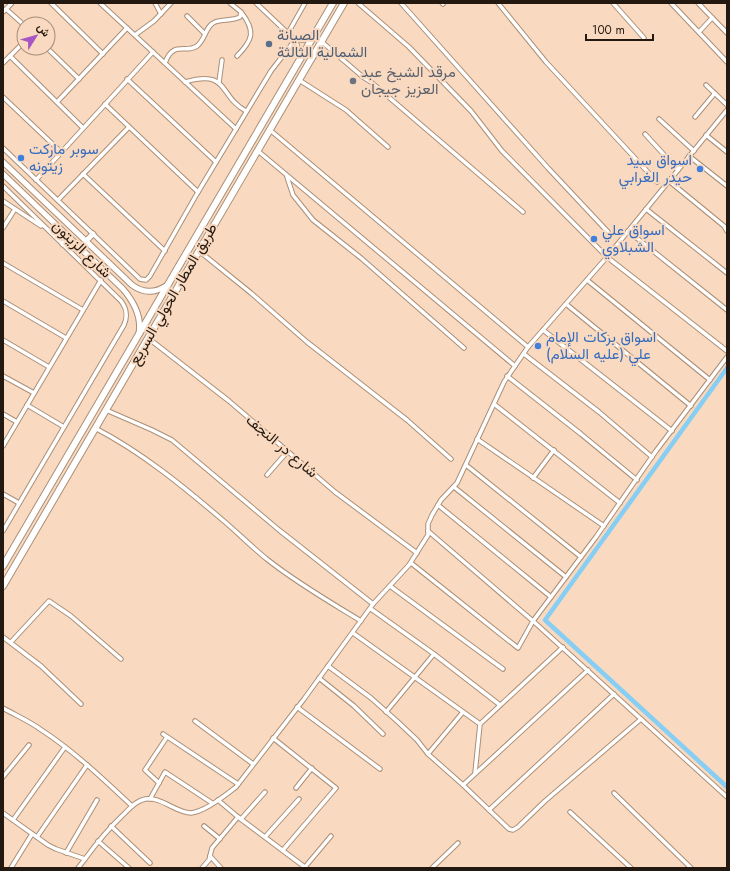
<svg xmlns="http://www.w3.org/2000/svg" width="730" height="871" viewBox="0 0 730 871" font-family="Jost,Vazirmatn,sans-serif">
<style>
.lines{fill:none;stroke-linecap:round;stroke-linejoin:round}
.canal{stroke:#86cef4;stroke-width:4.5}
.minor-casing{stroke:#ab8f77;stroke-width:5.5}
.secondary-casing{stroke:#ab8f77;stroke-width:7}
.trunk-casing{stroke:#ab8f77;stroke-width:8}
.minor{stroke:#fff;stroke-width:3.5}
.secondary{stroke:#fff;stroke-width:5}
.trunk{stroke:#fff;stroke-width:6}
.service-dot{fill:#5c6f8a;stroke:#f9dac0;stroke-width:1.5}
.worship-dot{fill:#6b7280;stroke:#f9dac0;stroke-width:1.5}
.shop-dot{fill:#3f7fe0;stroke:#f9dac0;stroke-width:1.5}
.labels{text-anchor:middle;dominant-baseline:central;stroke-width:4;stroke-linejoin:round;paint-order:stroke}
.service-label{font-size:15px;fill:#4e5e75;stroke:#f9dac0;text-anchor:start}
.worship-label{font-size:15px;fill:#5b616d;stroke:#f9dac0;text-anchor:start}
.shop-label{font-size:15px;fill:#366cbe;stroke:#f9dac0;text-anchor:start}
.street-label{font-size:15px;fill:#241910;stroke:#f9dac0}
</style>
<rect width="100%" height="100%" fill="#f9dac0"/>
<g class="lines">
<polyline class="canal" points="727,368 545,620 727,787"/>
<g class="minor-casing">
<g id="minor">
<polyline points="51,3 103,54"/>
<polyline points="100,3 236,129"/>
<polyline points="155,3 161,14"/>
<polyline points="256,3 295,40 299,50 300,59"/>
<polyline points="358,3 409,47 471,111 502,151 607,257 727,351"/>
<polyline points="401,3 548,168 608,232"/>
<polyline points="442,3 443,4"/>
<polyline points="498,3 546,62 657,182"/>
<polyline points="613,3 644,38"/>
<polyline points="671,3 727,62"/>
<polyline points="698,3 727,33"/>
<polyline points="6,9 24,25"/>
<polyline points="3,12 12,3"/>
<polyline points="187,16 205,34"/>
<polyline points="699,32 712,18"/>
<polyline points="288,33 305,3"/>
<polyline points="135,35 154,21 171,3"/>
<polyline points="295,40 306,40 313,36"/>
<polyline points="322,42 363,77 371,82 523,212"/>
<polyline points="47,48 79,79"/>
<polyline points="10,56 83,128"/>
<path d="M237 56C253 40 256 31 241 12"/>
<polyline points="3,63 24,42"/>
<path d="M165 63C173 40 186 54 197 46 206 39 205 26 215 22 223 19 232 21 240 17L241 12 230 3"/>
<polyline points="127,79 216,162"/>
<polyline points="299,80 346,110 388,147"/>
<path d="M185 82C230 69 218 96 246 111"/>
<polyline points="219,82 222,60"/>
<polyline points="706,85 727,105"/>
<polyline points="3,97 61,152"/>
<polyline points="57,102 127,28"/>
<polyline points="105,104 198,192"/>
<polyline points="695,117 715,93"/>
<polyline points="659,119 694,151"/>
<polyline points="270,130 528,347"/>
<polyline points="645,134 678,170"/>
<polyline points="706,135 727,152"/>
<polyline points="3,148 140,279 146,280 150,276 198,192 271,71 295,40"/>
<polyline points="258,151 515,366"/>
<polyline points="689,156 727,186"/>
<polyline points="83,174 165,251"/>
<polyline points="287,177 293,195 313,220 361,258 464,348"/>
<polyline points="36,180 153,52"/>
<polyline points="669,181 724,226 727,231"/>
<path d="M3 186 121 301C127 309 128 316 124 325L3 531"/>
<polyline points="58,200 129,127"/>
<polyline points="3,201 41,226"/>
<polyline points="646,209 727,273"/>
<polyline points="3,228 15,209"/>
<polyline points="628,231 727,310"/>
<polyline points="199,251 251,293 307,342 407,420 451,459"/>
<polyline points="3,263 83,310"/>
<polyline points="587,280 710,380"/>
<polyline points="3,301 66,338"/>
<polyline points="566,304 691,406"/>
<polyline points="543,330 672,431"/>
<polyline points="148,338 229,401 335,492 417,553"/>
<polyline points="3,340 49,367"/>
<polyline points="524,354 599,412 652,457"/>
<polyline points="3,376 34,393"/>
<polyline points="507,376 581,434 637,480"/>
<polyline points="494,404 620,503"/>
<polyline points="27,405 64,427"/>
<polyline points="3,414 17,422"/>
<path d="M95 428C143 453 184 487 225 522 239 534 253 548 268 560 297 583 330 602 361 621"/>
<polyline points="477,439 604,526"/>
<polyline points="3,446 101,280"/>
<polyline points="466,465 581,557"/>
<polyline points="267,475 287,452"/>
<polyline points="533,478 554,450"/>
<polyline points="454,487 566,577"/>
<polyline points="3,494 19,503"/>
<polyline points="438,505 551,597"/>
<polyline points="428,531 533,621 727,797"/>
<polyline points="411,563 518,648 533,621 596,537 656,451 727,357"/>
<polyline points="390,586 503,669"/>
<polyline points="373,604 409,565 428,535 428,524 432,515 441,500 457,483 504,382 528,347 607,257 727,110"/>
<polyline points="371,609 434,654 500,705"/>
<polyline points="353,633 480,724"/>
<polyline points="3,637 41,666 81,704"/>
<polyline points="11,642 49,601 71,616 121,659"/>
<polyline points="328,666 371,698 398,722 417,740 428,754 463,785 509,829 513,830 518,827 545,801 641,719"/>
<polyline points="319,678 354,706 383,734"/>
<polyline points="297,707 380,769"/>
<path d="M3 708C15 715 29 721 40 729 74 751 103 779 132 806"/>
<polyline points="386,712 434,654"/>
<polyline points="195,721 253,764"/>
<polyline points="163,734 238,784"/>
<polyline points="273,738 336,788 283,850"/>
<polyline points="428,754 463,712"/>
<polyline points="475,773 480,724 563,647"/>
<polyline points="3,777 29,745"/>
<polyline points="159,783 145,770 167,737"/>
<polyline points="463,785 588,670"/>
<polyline points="296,788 312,768"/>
<polyline points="614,793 691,868"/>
<polyline points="150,799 165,772 212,803"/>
<polyline points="218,800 238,817 306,868"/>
<polyline points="489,810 614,694"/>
<polyline points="570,812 631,868"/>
<polyline points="3,813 48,845 56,849 85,859 78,868"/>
<polyline points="241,819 265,792"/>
<polyline points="13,820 65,747"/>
<polyline points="111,826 150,863"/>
<polyline points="204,826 220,839"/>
<polyline points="37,837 87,765"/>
<polyline points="265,837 299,799"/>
<polyline points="98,841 129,868"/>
<polyline points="66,853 97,800"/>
<polyline points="210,856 221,868"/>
<path d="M85 859C98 841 109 828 125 813 130 808 135 802 142 800 159 794 175 813 191 813 205 812 226 795 236 787L304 699 373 604 279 530 172 440 152 430 106 410"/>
<polyline points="305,867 331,836"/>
<polyline points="11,868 32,834"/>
<polyline points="202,868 209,860 212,848 238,817"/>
<polyline points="432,868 458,843"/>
</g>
</g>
<g class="secondary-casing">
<g id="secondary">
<path d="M3 162 132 285C143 293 155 293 166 286"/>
<path d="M3 174 123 289C134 302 142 316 139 333"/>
<polyline points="86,241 93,234"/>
<polyline points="63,244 68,236"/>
</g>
</g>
<g class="trunk-casing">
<g id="trunk">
<polyline points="3,566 333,3"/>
<polyline points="3,586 344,3"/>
</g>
</g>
<use href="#minor" class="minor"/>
<use href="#secondary" class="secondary"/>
<use href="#trunk" class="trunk"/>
</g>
<circle class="service-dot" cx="269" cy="44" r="4"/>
<circle class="worship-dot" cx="353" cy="81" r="4"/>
<g class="shop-dot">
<circle cx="21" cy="158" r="4"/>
<circle cx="700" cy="169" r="4"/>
<circle cx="594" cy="239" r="4"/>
<circle cx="538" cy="346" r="4"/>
</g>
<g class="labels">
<g class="service-label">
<text x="277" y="35">الصيانة<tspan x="277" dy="17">الشمالية الثالثة</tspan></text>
</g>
<g class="worship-label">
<text x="361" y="72">مرقد الشيخ عبد<tspan x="361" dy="17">العزيز جيجان</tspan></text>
</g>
<g class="shop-label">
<text x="29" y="149">سوبر ماركت<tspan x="29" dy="17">زيتونه</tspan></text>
<text x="692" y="160" text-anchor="end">اسواق سيد<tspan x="692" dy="17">حيدر الغرابي</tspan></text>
<text x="602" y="230">اسواق علي<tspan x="602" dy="17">الشبلاوي</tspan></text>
<text x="546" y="337">اسواق بركات الإمام<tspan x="546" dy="17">علي (عليه السلام)</tspan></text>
</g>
<g class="street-label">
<text transform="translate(82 249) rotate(44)">شارع الزيتون</text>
<text transform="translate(173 294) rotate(-60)">طريق المطار الحولي السريع</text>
<text transform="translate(282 446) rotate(40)">شارع در النجف</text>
</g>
</g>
<rect width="730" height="871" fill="none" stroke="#241910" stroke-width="8"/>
<g transform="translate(36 36) rotate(53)"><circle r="19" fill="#f9dac0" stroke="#a48d7a"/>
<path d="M0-3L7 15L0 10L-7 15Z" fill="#a956c5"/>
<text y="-6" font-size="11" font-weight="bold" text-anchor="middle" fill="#241910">ش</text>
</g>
<path d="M586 34v6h67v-6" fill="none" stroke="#241910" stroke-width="2"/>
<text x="592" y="34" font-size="12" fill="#241910" stroke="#f9dac0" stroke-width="3" paint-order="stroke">100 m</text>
</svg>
